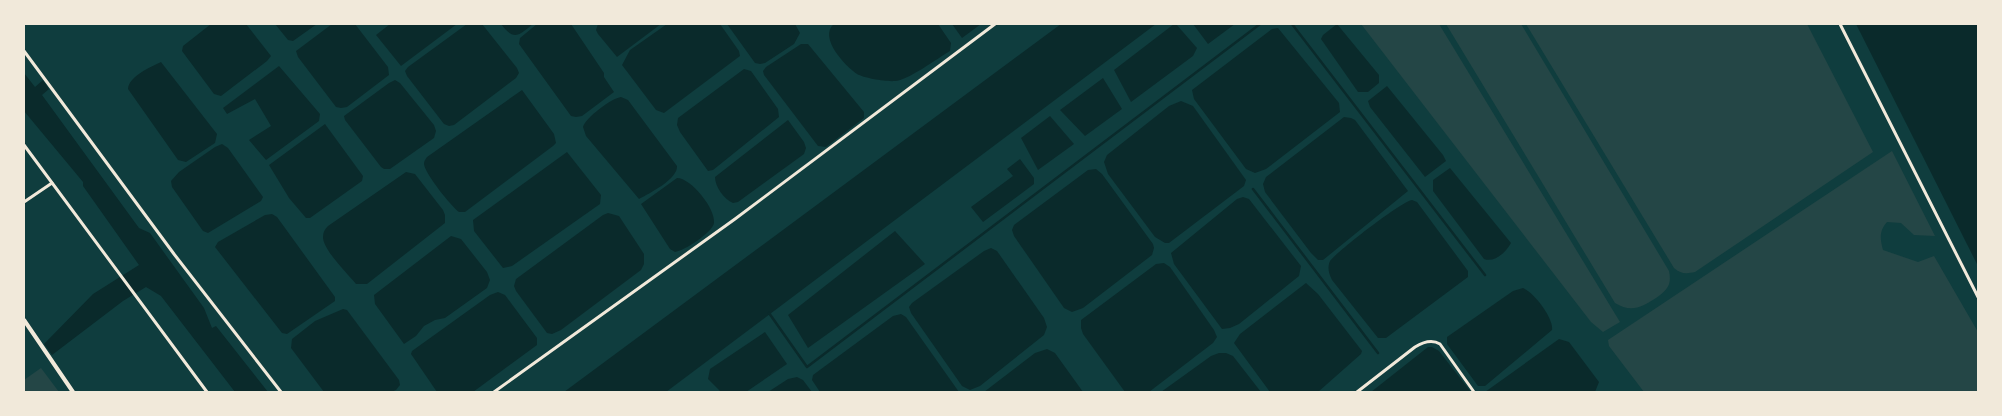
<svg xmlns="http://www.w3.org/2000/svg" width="2002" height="416" viewBox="0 0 2002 416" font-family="Mulish,sans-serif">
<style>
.green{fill:#244646}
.water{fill:#0a2a2b}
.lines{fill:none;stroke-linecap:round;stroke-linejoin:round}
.stream{stroke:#0a2a2b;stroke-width:2.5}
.minor{stroke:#f1e9da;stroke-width:3}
.tertiary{stroke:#f1e9da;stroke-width:4}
</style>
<rect width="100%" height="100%" fill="#0f3d3e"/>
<g class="green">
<polygon points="1361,24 1439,24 1620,322 1603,332 1591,322"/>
<path d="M1446 24H1521L1669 271C1672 285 1667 290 1656 298 1642 307 1631 313 1615 303Z"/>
<path d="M1526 24H1807L1873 152 1695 272C1686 274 1681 274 1674 268Z"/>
<path d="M1892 151 1935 236 1914 235 1901 223 1887 222C1879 231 1880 239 1883 250L1918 262 1934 256 1978 332V392H1644L1609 346 1608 340Z"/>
<polygon points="41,368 59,392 24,392 24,380"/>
</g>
<g class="water">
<polygon points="211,24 246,24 271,56 267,61 221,96 214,94 182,51 183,46"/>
<polygon points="275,24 317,24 293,41 288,40"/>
<polygon points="332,24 355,24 388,67 389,75 347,107 341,108 336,107 298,57 296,51"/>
<polygon points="390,24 457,24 401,66 376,35"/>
<polygon points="467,24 482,24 517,68 519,73 516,78 454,125 449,126 444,124 407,76 405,71 408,67"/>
<path d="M501 24H533C518 36 514 41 501 24Z"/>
<polygon points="537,24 571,24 604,73 604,77 614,92 582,116 576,117 571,116 519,44 520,38"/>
<polygon points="598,24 661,24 617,57 598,34 596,30"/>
<polygon points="667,24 720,24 739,51 740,56 664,113 656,110 622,65 630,50"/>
<polygon points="727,24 795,24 800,33 794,44 765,63 760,64 755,63"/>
<path d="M834 24H938L951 43 950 51C938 58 907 81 895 81 887 82 864 78 857 74 845 66 818 37 834 24Z"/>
<polygon points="952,24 981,24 962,38"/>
<polygon points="1061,24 1156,24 666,392 564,392"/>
<polygon points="1174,24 1176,24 1197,48 1193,56 1131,102 1114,70"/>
<polygon points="1193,24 1235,24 1208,44"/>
<polygon points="1337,24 1379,75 1379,83 1368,92 1358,92 1321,39 1323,35"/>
<polygon points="1856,24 1978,24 1978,266"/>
<polygon points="1278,28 1339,103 1340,112 1266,169 1255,173 1246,169 1194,99 1192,90 1272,29"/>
<polygon points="801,44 808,44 864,112 864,118 826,147 818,146 764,75 763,71 766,67"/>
<path d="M161 62 217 134 215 143 186 162 178 160 128 89C129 76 151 67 161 62Z"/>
<polygon points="279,66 320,114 319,121 266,160 249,140 271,126 255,99 227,114 223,108"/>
<polygon points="744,69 751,71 778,109 779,117 713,170 708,171 680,132 677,125 678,118"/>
<polygon points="24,73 35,87 43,80 49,89 42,95 139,228 150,233 204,308 212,328 216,326 268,392 235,392 161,296 146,287 123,301 52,355 44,344 93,294 139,265 83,186 83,182 24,111"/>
<polygon points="1103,78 1122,109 1085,136 1060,110"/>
<polygon points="395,80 400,83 434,125 436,131 434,138 390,169 384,169 381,167 345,120 344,116 389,83"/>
<polygon points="1387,86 1443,155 1446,161 1425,177 1370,107 1368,101"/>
<path d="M522 90 554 134 556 143 553 146 465 212H459C452 207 425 174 424 164 424 161 425 160 427 157Z"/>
<path d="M621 97 628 100 677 166C678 179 650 193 639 199L586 136 583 127C585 118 612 98 621 97Z"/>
<polygon points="1181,101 1193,106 1246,180 1244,186 1169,243 1165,243 1155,237 1108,174 1104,162 1107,155 1169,106"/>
<polygon points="1050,116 1074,144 1038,170 1021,138"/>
<polygon points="1344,117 1351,118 1355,120 1408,191 1323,260 1318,260 1311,253 1265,192 1263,184 1266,177"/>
<path d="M788 120 804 142 806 148 804 154 738 202 733 203C724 199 715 187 715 177Z"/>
<polygon points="325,124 363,176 362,181 310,218 306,218 289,198 269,165"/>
<polygon points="222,144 228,148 263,197 261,201 208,233 203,231 172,187 171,181 179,172 215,147"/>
<polygon points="567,152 601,195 600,204 512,266 503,268 474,231 473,220"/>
<polygon points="1020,159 1034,178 1034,184 983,222 971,207 1013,176 1007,169"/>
<path d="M1450 168 1511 243C1506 252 1495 263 1484 259L1433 191V180Z"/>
<polygon points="1096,169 1102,174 1153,244 1154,248 1152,255 1083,308 1072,312 1064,308 1014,236 1012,230 1014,225 1088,170"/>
<path d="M406 172 415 174 443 210 445 215V223L367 284H356C348 274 323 250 323 237 323 232 325 229 328 226Z"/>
<path d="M677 178C691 178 716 209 714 223 713 232 684 251 675 252L670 249 641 204Z"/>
<polygon points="1243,197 1249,199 1301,266 1299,276 1239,324 1230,328 1222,329 1174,264 1171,253 1237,199"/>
<path d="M1412 200 1417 202 1468 271V277L1386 338H1378L1332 280C1329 274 1327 268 1330 261 1336 252 1402 201 1412 200Z"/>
<polygon points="608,213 619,216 644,254 644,264 641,270 561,330 552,334 547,333 516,291 514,286 516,279 603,215"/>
<polygon points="272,214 277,217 335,297 335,301 287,334 282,333 215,247 218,242 265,215"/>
<polygon points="895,231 925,264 808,348 788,315"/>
<polygon points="451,236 461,239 487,272 490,280 487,288 445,318 435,320 424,326 416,336 404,344 375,304 374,295"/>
<polygon points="991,248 997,251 1044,318 1047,327 1044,335 980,386 970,390 962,386 911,313 909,307 912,303 984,251"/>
<polygon points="1164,263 1170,267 1214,330 1217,337 1213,343 1149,392 1125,392 1083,334 1081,328 1081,320 1156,264"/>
<polygon points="1306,283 1318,294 1362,351 1361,354 1318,392 1270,392 1234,343 1240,334"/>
<path d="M1523 288C1534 292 1554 319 1552 330L1485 386H1478L1447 344V337L1513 291Z"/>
<polygon points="498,292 505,295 537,338 537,345 473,392 437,392 411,354 412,351 490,295"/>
<polygon points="343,309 347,310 399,380 400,385 396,390 391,392 324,392 291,348 292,339 315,321"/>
<polygon points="901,314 906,317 959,392 820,392 812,380 813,375 893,316"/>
<polygon points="765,332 787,364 746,392 721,392 708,379 710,369"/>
<polygon points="1559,339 1569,342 1599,382 1595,392 1485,392"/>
<polygon points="1428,347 1432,347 1439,351 1471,392 1371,392"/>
<polygon points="1047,349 1055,353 1083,392 984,392 1035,353"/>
<polygon points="1219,353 1226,353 1233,356 1261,392 1161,392 1211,356"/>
<polygon points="797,377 803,380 812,392 768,392 788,379"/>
</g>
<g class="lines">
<g class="stream">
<polyline points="1292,24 1485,275"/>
<polyline points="1253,189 1378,353"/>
<polyline points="769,313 807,367 1260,24"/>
</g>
<g class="minor">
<polyline points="1840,24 1978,297"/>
<polyline points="24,51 174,254 281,392"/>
<polyline points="24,145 207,392"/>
<polyline points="24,202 52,183"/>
<polyline points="494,392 735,219 995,24"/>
<path d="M1357 392 1415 347C1423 342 1432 339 1440 344L1474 392"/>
</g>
<polyline class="tertiary" points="24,320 73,392"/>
</g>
<rect width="2002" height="416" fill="none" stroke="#f1e9da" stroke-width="50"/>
</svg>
